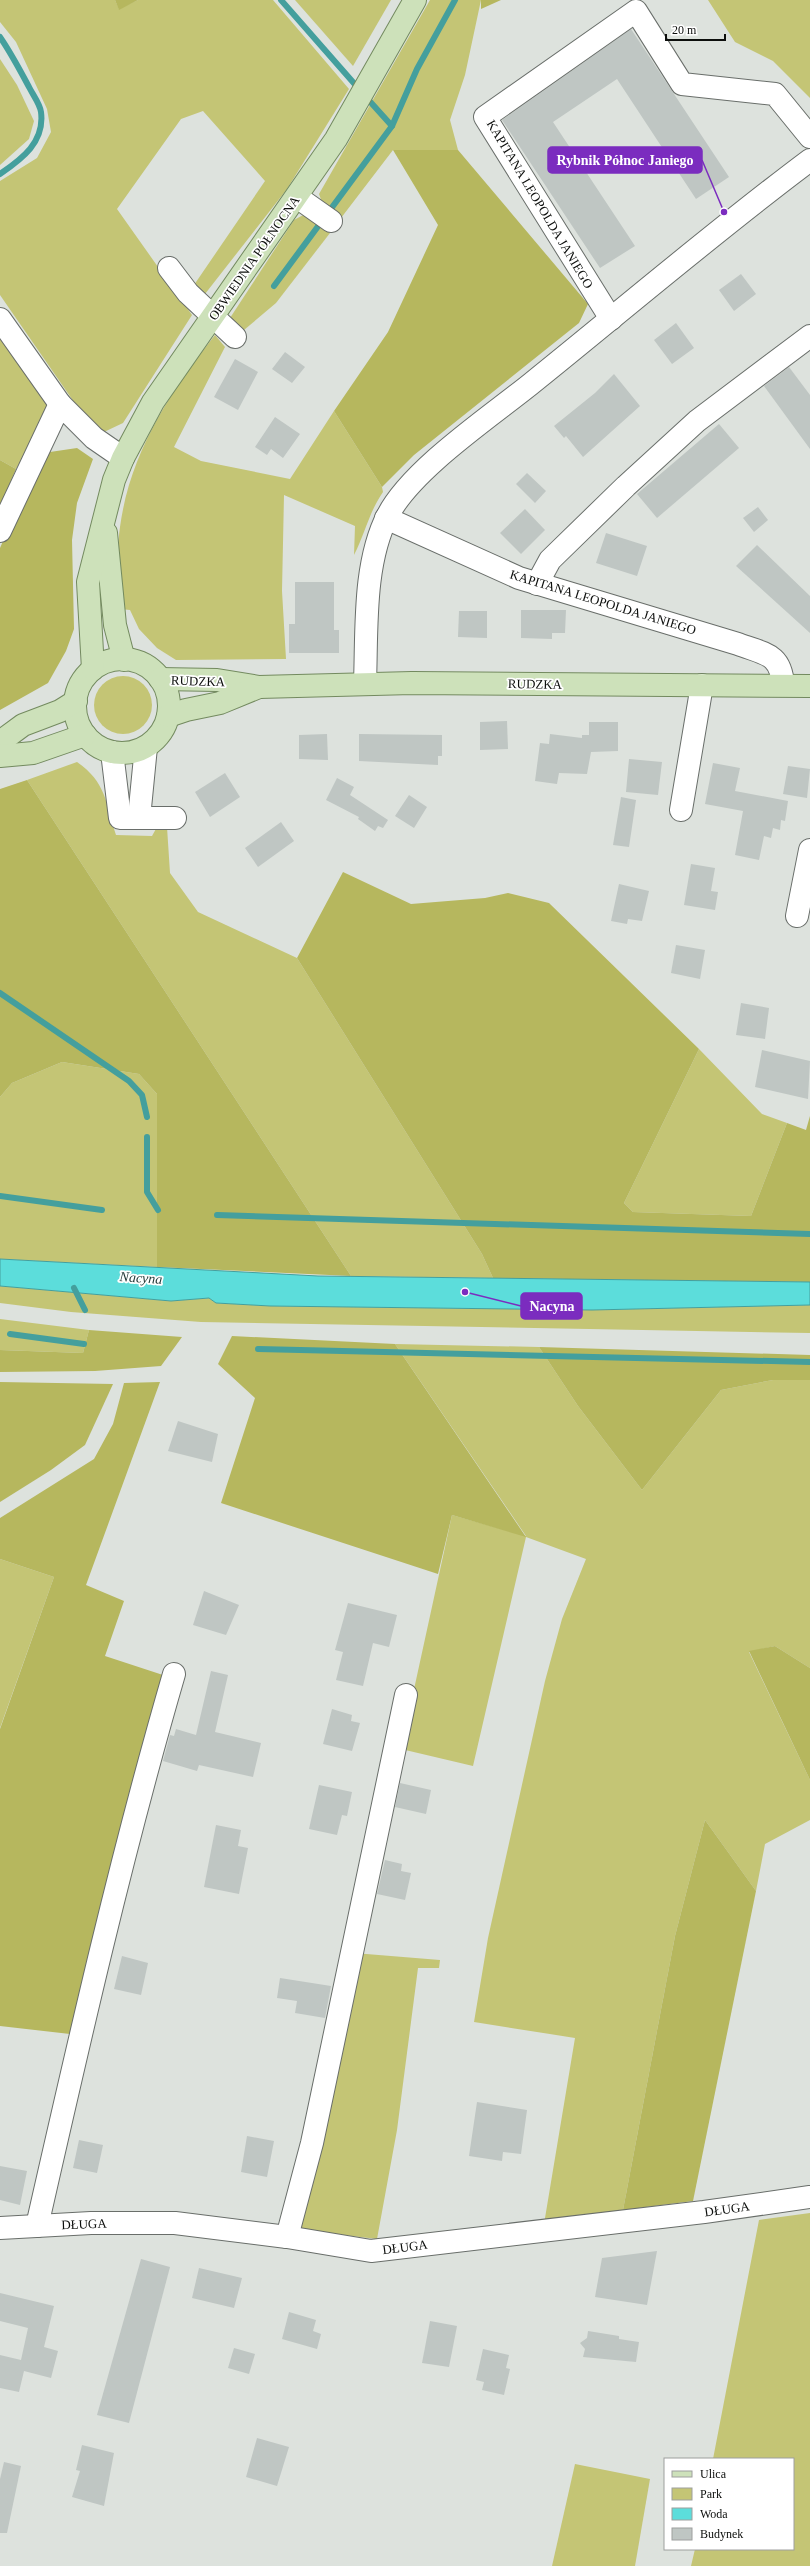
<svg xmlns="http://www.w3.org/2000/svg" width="810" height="2566" viewBox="0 0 810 2566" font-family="'Times New Roman',serif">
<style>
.green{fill:#c4c575}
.forest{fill:#b6b75e}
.water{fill:#5cdddb;stroke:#449f9d}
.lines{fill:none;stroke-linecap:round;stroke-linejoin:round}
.stream{stroke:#449f9d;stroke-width:6}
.building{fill:#bfc6c3}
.minor-casing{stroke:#696e6a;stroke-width:24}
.major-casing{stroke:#738a5f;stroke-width:24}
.minor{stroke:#fff;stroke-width:22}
.major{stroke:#cde1ba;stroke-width:22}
.labels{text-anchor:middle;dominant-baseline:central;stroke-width:3.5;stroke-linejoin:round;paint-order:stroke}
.street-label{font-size:13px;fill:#0c0e0c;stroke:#fff}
.water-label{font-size:14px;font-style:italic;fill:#1f3635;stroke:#fff}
.leader{fill:none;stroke:#7b2cbf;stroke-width:1.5}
.callout-dot{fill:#7b2cbf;stroke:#fff;stroke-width:1.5}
.callout{fill:#7b2cbf;stroke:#7b2cbf;stroke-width:1.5}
.callout-label{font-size:14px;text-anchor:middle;font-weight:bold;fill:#fff}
</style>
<rect width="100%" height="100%" fill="#dde2dd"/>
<g class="green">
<polygon points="0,0 115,0 119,9 138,0 273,0 349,89 287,189 205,294 194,285 265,181 203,111 181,119 117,209 192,315 123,423 104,432 85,418 0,295 0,181 37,158 51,132 47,109 16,42 0,22"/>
<polygon points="295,0 391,0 353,66"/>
<polygon points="430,0 481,0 465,75 450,120 458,150 393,150 341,218 323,205 319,194"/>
<polygon points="708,0 810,0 810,98 773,61 735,42"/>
<polygon points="0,59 17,85 34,121 29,139 0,165"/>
<polygon points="305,214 330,233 276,303 244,330 230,318 294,220"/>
<polygon points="0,330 52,406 16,469 0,460"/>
<path d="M215 335 225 347 174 447 201 461 290 479 334 411 382 487 383 492C369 512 365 534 354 555L355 526 284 495 282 591 286 659 176 660 157 648 139 629 130 610 120 609C120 582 116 553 120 527 130 453 170 392 215 335Z"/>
<circle cx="123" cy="705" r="29"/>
<path d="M77 762C106 782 106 803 116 835L152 836 157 827H167L170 873 198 912 297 958 482 1254 493 1278 351 1276 27 780Z"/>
<polygon points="699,1049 762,1114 787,1123 751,1216 633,1212 624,1203"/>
<polygon points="62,1062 139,1074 157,1094 157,1267 0,1259 0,1097 12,1083"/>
<polygon points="0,1286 171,1301 209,1298 216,1303 270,1306 592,1310 810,1305 810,1333 201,1322 71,1312 0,1303"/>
<polygon points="0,1319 89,1330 83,1353 0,1350"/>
<polygon points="395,1344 539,1347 578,1406 642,1490 721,1390 773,1380 810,1380 810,1668 775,1646 749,1652 810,1780 810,1820 765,1844 756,1891 705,1820 675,1936 623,2210 544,2224 575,2038 474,2022 488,1938 545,1681 562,1619 586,1559 526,1537 473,1766 401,1749 452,1515 526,1536"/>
<polygon points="0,1559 54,1577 0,1728"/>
<polygon points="354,1953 440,1960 439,1968 418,1968 397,2130 377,2239 302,2230 301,2219"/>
<polygon points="810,2213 810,2566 691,2566 695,2549 793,2549 793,2459 713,2459 759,2220"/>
<polygon points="575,2464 650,2479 635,2566 552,2566"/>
</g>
<g class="forest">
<polygon points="115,0 138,0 119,10"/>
<polygon points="481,0 501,0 481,9"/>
<polygon points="393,150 458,150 588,304 579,323 414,455 382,487 334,411 388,332 438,225"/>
<polygon points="77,448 93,459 77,503 72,540 74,629 66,651 48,683 0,710 0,548 29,482 50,452"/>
<polygon points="0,460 16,469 0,506"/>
<polygon points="27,780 351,1276 157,1267 157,1094 139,1074 62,1062 12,1083 0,1097 0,789"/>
<polygon points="343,872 411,904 485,898 508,893 549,903 699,1049 624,1203 633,1212 751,1216 787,1123 806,1130 810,1116 810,1282 493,1278 482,1254 297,958"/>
<polygon points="89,1330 182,1337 161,1366 95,1371 0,1372 0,1350 83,1353"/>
<polygon points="232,1336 395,1344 526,1537 452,1515 438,1574 221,1503 255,1398 218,1364"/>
<polygon points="539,1347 810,1355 810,1380 773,1380 721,1390 642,1490 578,1406"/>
<polygon points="0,1382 113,1384 85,1445 51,1470 0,1502"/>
<polygon points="160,1382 86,1585 124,1601 105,1656 166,1676 70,2034 0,2026 0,1729 54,1577 0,1559 0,1518 94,1459 113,1424 124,1383"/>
<polygon points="775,1646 810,1668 810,1780 749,1651"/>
<polygon points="705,1820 756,1891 693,2201 623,2210 675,1936"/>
</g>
<polygon class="water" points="0,1259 318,1276 810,1282 810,1305 592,1310 270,1306 216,1303 209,1298 171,1301 0,1286"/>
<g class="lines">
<g class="stream">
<polyline points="281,0 359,89"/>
<path d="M0 37C11 53 20 70 29 87 33 95 40 104 41 112 45 142 22 159 0 174"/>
<polyline points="365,96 392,126"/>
<polyline points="274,286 392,126 417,69 455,0"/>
<polyline points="0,993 129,1081 142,1095 147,1117"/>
<polyline points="147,1137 147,1192 158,1210"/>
<polyline points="0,1196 102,1210"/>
<polyline points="217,1215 810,1234"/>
<polyline points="74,1288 85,1310"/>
<polyline points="10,1334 84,1344"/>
<polyline points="258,1349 810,1362"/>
</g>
</g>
<g class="building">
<polygon points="631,29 729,177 696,199 617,79 553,122 635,246 600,268 502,120"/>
<polygon points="741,274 756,294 734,311 719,290"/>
<polygon points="676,323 694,348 672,364 654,340"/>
<polygon points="285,352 305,367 292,383 272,369"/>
<polygon points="235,359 258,372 238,410 214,397"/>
<polygon points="789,367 810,395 810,449 764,386"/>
<polygon points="614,374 640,406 583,457 566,436 564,438 554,426 595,393"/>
<polygon points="275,417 300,434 283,458 271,449 267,455 255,447"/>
<polygon points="719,424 739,448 657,518 637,494"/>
<polygon points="527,473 546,491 535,503 516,484"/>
<polygon points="758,507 768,520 754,532 743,518"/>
<polygon points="525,509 545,530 521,554 500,533"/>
<polygon points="606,533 647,546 637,576 596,563"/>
<polygon points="757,545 810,596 810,633 736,566"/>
<polygon points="295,582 334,582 334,630 339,630 339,653 289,653 289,624 295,624"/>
<polygon points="521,610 566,610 565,633 552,633 552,639 521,638"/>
<polygon points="459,611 487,611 487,638 458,637"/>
<polygon points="507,721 508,749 480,750 480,722"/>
<polygon points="589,722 618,722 618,751 591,752 587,774 559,773 557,784 535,781 540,743 549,744 550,734 582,738 582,735 589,735"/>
<polygon points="327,734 328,760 299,759 299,735"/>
<polygon points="359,734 442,735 442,756 438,756 438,765 359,761"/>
<polygon points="629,759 662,762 658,795 626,792"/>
<polygon points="713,763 740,768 735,791 788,801 785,821 781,820 780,830 773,828 771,838 764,836 759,860 735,855 743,811 705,804"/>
<polygon points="788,766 810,769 807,798 783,794"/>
<polygon points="225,773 240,797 210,817 195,792"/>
<polygon points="337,778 354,787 350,795 388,820 383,828 378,826 375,831 358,819 359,817 326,800"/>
<polygon points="409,795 427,807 414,828 395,816"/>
<polygon points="621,797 636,800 629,847 613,845"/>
<polygon points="281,822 294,841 258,867 245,848"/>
<polygon points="691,864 715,868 711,891 718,892 715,910 684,905"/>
<polygon points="619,884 649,891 642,921 628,919 627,924 611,921"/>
<polygon points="676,945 705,950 700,979 671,973"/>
<polygon points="741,1003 769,1008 765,1039 736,1035"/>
<polygon points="762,1050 810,1061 808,1099 755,1087"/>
<polygon points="178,1421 218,1434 212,1462 168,1451"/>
<polygon points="204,1591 239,1605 226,1635 193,1625"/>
<polygon points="348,1603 397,1615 389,1647 373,1643 363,1686 336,1680 343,1652 335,1650"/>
<polygon points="211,1671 228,1675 215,1732 261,1743 253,1777 199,1765 197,1771 163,1761 170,1735 174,1736 176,1729 196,1735"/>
<polygon points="332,1709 352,1715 351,1721 360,1723 352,1751 323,1744"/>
<polygon points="400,1783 431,1790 426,1814 395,1807"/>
<polygon points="319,1785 352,1792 347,1816 342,1815 337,1835 309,1829"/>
<polygon points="216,1825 241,1830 238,1846 248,1848 239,1894 204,1887"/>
<polygon points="385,1860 402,1864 401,1871 411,1873 405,1900 377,1894"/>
<polygon points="122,1956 148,1963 141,1995 114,1989"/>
<polygon points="280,1978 331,1986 325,2018 295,2013 297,2001 277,1998"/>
<polygon points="477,2102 527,2110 521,2154 503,2152 502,2161 469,2156"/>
<polygon points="247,2136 274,2141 267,2177 241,2172"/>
<polygon points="79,2140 103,2145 97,2173 73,2168"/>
<polygon points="0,2166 27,2171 20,2205 0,2200"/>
<polygon points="657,2251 647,2305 595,2297 602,2258"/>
<polygon points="141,2259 170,2267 129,2423 97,2415"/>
<polygon points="199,2268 242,2278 234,2308 192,2298"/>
<polygon points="0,2293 54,2306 44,2347 58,2351 51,2378 24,2371 19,2392 0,2388 0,2355 21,2360 28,2328 0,2321"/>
<polygon points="289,2312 316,2320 313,2331 321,2334 317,2349 282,2339"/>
<polygon points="430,2321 457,2326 449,2367 422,2363"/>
<polygon points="588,2331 619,2336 619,2339 639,2342 636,2362 583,2357 585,2349 580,2343 587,2338"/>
<polygon points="234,2348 255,2354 249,2374 228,2368"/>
<polygon points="483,2349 509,2355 506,2368 510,2369 504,2395 482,2390 484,2382 476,2380"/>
<polygon points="257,2438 289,2447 277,2486 246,2477"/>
<polygon points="82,2445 114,2453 104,2506 72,2497 80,2471 76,2470"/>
<polygon points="4,2462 21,2466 7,2533 0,2533 0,2479"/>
</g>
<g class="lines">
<g class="minor-casing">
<g id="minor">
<polyline points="297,197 331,221"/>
<polyline points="169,268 188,293 235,337"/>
<polyline points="0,319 60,404"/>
<polyline points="611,319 485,117 636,11 682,84 775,94 810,137"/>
<path d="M386 518 519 578 738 644C764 654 781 653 783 685"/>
<polyline points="0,531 60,404 94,438 123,458"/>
<polyline points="537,584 550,560 626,486 697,421 810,336"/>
<path d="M365 683C367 630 363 563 388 515 412 469 490 417 532 383 624 309 715 231 810 160"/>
<polyline points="112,752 120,818 175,818"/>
<polyline points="681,810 702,685"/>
<polyline points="139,818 146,747"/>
<polyline points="797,916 810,850"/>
<path d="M37 2226C79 2041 121 1856 174 1674"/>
<polyline points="0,2228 91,2223 175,2223 287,2237 371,2251 704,2212 810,2197"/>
<polyline points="287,2237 312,2143 406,1695"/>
</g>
</g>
<g class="major-casing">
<g id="major">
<polyline points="106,533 115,625 124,660"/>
<circle cx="122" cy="706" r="47"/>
<polyline points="93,669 88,582 114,480 123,458 153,402 336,139 415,0"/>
<polyline points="160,679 217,680 259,687 412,683 810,686"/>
<polyline points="168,716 186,710 220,703 259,687"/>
<polyline points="0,742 23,725 60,711 76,701"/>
<polyline points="0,756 33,753 85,735"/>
</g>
</g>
<use href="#minor" class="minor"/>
<use href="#major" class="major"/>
</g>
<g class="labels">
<g class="street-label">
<text transform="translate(540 204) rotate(59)">KAPITANA LEOPOLDA JANIEGO</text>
<text transform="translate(254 258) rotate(-55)">OBWIEDNIA PÓŁNOCNA</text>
<text transform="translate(603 602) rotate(17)">KAPITANA LEOPOLDA JANIEGO</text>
<text transform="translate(198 681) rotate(2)">RUDZKA</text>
<text transform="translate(535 684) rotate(1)">RUDZKA</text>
<text transform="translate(727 2209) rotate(-8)">DŁUGA</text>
<text transform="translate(84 2224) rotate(-2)">DŁUGA</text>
<text transform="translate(405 2247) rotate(-7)">DŁUGA</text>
</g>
<g class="water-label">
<text transform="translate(141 1278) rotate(4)">Nacyna</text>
</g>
</g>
<path class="leader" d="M724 212L702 160M465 1292L521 1306"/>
<g class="callout-dot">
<circle cx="724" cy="212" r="4"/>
<circle cx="465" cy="1292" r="4"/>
</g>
<g class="callout">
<rect x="548" y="147" width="154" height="26" rx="4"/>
<rect x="521" y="1293" width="61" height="26" rx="4"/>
</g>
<g class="callout-label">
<text x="625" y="165">Rybnik Północ Janiego</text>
<text x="552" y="1311">Nacyna</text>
</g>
<rect x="664" y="2458" width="130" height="92" fill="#ffffff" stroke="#9e9f9e"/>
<rect x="672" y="2471" width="20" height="6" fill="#cde1ba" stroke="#9e9f9e"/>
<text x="700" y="2478" font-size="12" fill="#0c0e0c">Ulica</text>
<rect x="672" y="2488" width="20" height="12" fill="#c4c575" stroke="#9e9f9e"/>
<text x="700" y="2498" font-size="12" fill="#0c0e0c">Park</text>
<rect x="672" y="2508" width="20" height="12" fill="#5cdddb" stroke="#9e9f9e"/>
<text x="700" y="2518" font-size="12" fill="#0c0e0c">Woda</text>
<rect x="672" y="2528" width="20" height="12" fill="#bfc6c3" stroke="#9e9f9e"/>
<text x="700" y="2538" font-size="12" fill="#0c0e0c">Budynek</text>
<path d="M666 34v6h59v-6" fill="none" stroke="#0c0e0c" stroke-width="2"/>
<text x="672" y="34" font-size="12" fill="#0c0e0c" stroke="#ffffff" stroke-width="3" paint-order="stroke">20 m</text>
</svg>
